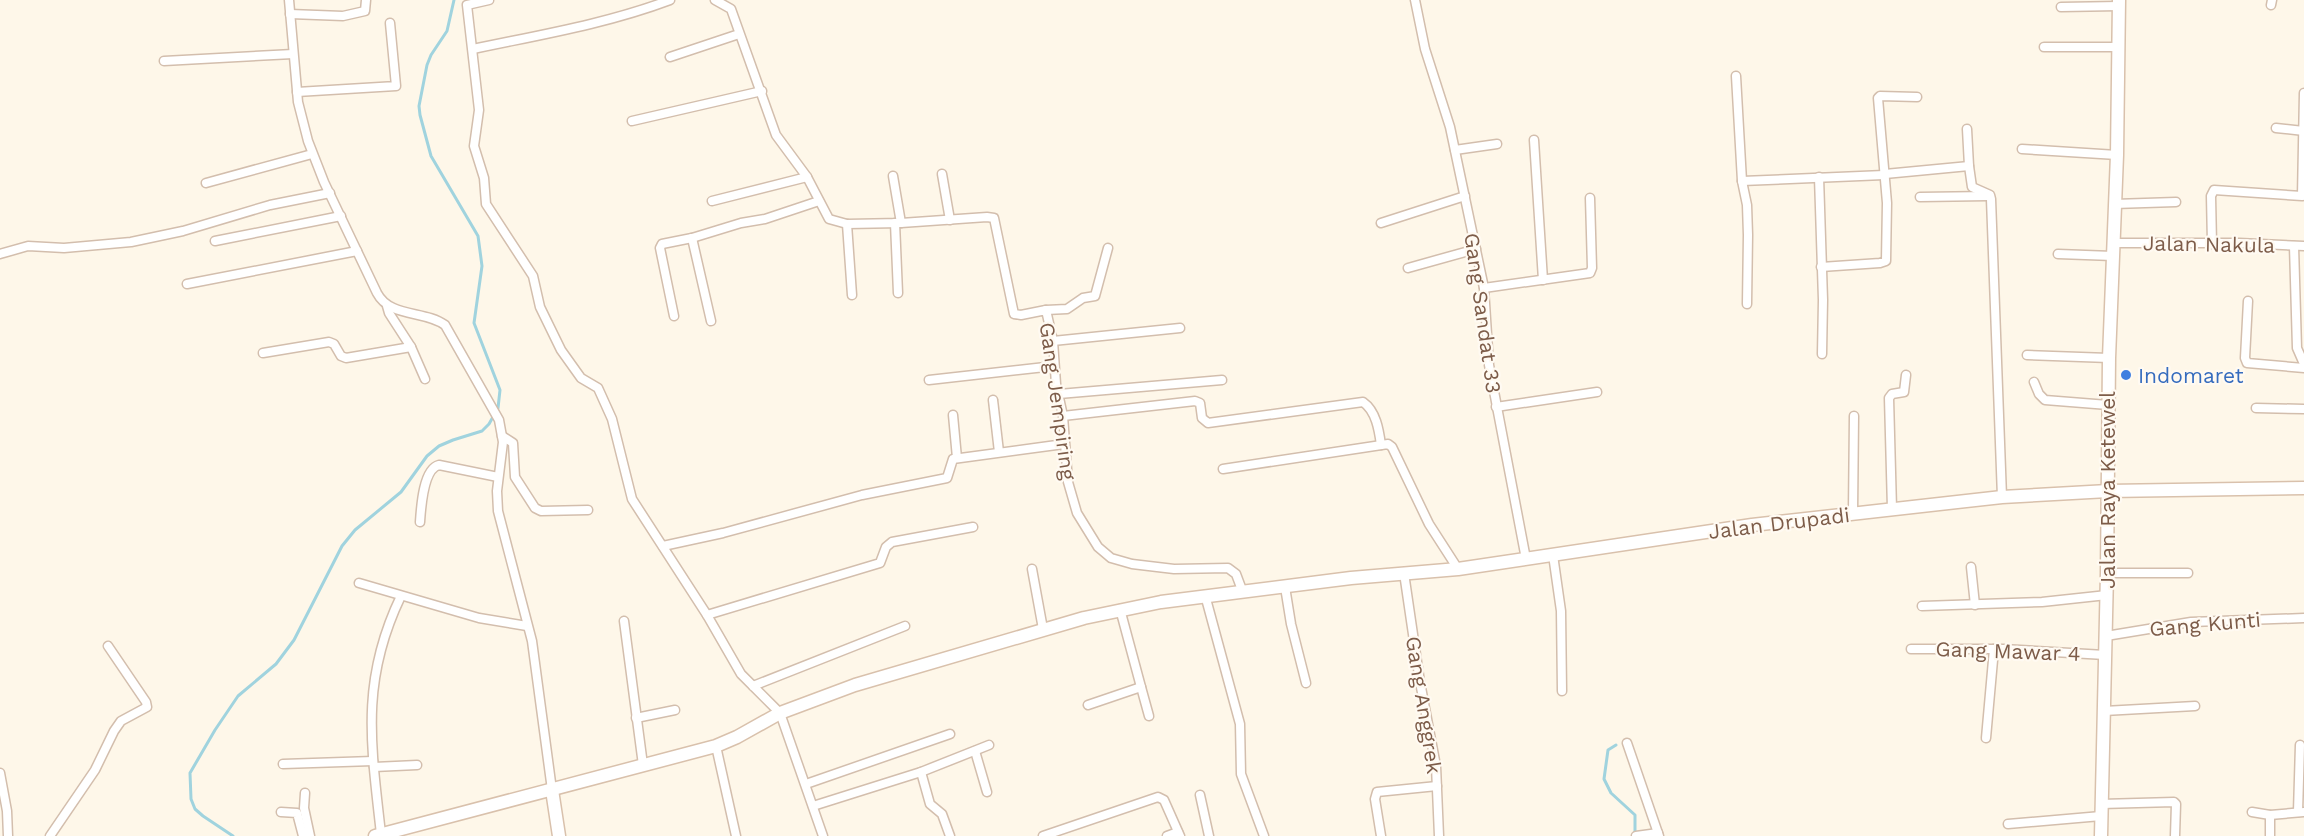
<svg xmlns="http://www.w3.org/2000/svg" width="2304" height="836" viewBox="0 0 2304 836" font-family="'Work Sans',sans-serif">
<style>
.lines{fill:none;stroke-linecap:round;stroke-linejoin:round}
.stream{stroke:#a0d3de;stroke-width:3}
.street-casing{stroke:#d3bead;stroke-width:11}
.secondary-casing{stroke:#d9c1ac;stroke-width:15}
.street{stroke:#fff;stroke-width:8}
.secondary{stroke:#fff;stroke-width:12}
.shop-dot{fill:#3f7fe0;stroke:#fffaf2;stroke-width:2}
.labels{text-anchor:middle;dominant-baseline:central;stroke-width:4.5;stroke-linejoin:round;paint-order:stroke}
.street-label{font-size:21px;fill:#7d5c49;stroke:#fffaf2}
.shop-label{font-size:21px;fill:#366cbe;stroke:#fffaf2;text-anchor:start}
</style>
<rect width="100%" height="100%" fill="#fef7e9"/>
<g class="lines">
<g class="stream">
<polyline points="1616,745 1608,750 1604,779 1611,793 1635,815 1635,835"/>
<polyline points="233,836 203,816 195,809 191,799 190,773 215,730 238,696 276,664 294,640 342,546 355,530 401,492 427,456 439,446 453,440 482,431 489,424 498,408 500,390 474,323 482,266 478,236 431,156 420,115 419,106 427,65 431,55 447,31 454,0"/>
</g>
<g class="street-casing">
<g id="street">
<path d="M289 0 298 102 308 141 324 182 377 293C390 318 425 310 445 325L499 420 503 442 497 491 498 511 532 641 552 790"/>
<polyline points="489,0 467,5 479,110 474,146 484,178 486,204 533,276 540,307 561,350 581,378 598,388 612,419 632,499 707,615 880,563 886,547 892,542 973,527"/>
<polyline points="715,0 731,9 776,135 807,177 829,219 847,224 901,223 987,217 994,218 1014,314 1021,315 1046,310 1053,341 1056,384 1063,416 1068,482 1077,513 1098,547 1111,558 1132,564 1174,569 1228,568 1236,574 1242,590"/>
<polyline points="1415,0 1425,49 1450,127 1484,288 1489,365 1526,559"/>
<polyline points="2271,5 2272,0"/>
<polyline points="2061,7 2119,6"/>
<polyline points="290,14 343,16 365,11 366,0"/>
<polyline points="2044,47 2118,47"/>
<path d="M473 49C539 35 606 24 670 0"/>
<polyline points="670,57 739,34"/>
<polyline points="164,61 293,54"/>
<polyline points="1736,76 1742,181 1747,205 1748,235 1747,304"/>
<polyline points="297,92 396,86 390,23"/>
<polyline points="632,121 762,91"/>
<polyline points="2276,128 2304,131"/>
<polyline points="1967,129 1969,166 1972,187 1990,195 1991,199 2002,497"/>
<polyline points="1534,140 1543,280"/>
<polyline points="2022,149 2117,155"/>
<polyline points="1455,150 1497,144"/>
<polyline points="942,174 950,220"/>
<polyline points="1885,174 1969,166"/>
<polyline points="893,176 901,223"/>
<polyline points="1819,177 1823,300 1822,354"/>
<polyline points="1742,181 1884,175"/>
<polyline points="206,183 312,154"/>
<polyline points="1920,197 1988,196"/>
<polyline points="712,201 807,177"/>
<polyline points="2114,204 2176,202"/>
<polyline points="895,223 898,293"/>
<polyline points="1381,223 1465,196"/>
<polyline points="847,224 852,295"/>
<polyline points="692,238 711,321"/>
<polyline points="215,241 341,216"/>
<polyline points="2114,243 2239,243 2304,246"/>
<polyline points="2212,244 2211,196 2214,190 2302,196 2304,93"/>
<polyline points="2294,246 2297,348 2304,364"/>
<polyline points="0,254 28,246 64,248 131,242 183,231 270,205 330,193"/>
<polyline points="2058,254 2113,256"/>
<polyline points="1821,267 1880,263 1886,261 1887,203 1878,98 1880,96 1917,97"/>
<polyline points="1408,268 1476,249"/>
<polyline points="187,284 357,251"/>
<polyline points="1484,288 1590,273 1592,268 1590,198"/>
<polyline points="2248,301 2245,358 2247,363 2304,368"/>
<polyline points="387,306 389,313 411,347 425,379"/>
<polyline points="1046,310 1067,309 1083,298 1095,296 1108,248"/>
<polyline points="674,316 660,248 662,244 692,238 741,223 765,219 819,201"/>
<polyline points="1053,341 1180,328"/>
<polyline points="263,353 329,342 334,344 341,356 346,358 411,347"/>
<polyline points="2027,355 2109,358"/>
<polyline points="929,380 1054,366"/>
<polyline points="2034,382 2039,394 2045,400 2108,405"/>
<polyline points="1059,394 1222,380"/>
<polyline points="993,400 999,452"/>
<polyline points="1496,407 1597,392"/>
<polyline points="2256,408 2304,409"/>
<polyline points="953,415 957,458"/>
<path d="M1063 416 1195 401 1200 403 1202 418 1208 423 1363 402C1376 411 1379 430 1381 445"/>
<polyline points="502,436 513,443 515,477 535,508 541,511 588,510"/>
<polyline points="1223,469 1388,444 1392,447 1429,524 1458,569"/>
<polyline points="1892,509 1889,398 1892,394 1904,392 1906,375"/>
<polyline points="1853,513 1854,416"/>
<path d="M420 522C421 508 423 469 439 465L498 477"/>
<polyline points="663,546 723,533 862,495 947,478 953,459 1064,444"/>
<polyline points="1553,555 1561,611 1562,691"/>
<polyline points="1971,567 1975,605"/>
<polyline points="1032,569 1043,629"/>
<polyline points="1404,573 1420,682 1436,766 1439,836"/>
<polyline points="2107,573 2188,573"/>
<polyline points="359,583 479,618 527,626"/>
<polyline points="1285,587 1291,624 1306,683"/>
<polyline points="1205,595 1240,724 1241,774 1264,836"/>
<polyline points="1922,606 2042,602 2107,595"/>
<polyline points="707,615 741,674 780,713 823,836"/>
<polyline points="624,621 643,765"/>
<polyline points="2106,636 2191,622 2304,618"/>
<polyline points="1911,649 2003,649 2105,655"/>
<polyline points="753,686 905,626"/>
<polyline points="1141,687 1149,716"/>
<polyline points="1088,705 1141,687 1120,609"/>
<polyline points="2104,711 2195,706"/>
<polyline points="636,718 675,710"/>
<polyline points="1986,738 1994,649"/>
<polyline points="1627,743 1659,836"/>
<polyline points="716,746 736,836"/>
<polyline points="975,751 987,792"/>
<polyline points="283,764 373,761"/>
<polyline points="374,767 417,765"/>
<polyline points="921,772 930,804 942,814 950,836"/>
<polyline points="0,773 7,811 8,836"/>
<polyline points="806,784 950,734"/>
<polyline points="305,793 304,808 310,836"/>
<polyline points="1200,795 1209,836"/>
<polyline points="2101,804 2174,802 2176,804 2175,836"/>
<polyline points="813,806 921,772 989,745"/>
<polyline points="281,812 297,813 303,836"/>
<polyline points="2252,812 2270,815 2304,812"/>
<polyline points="2298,812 2300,745"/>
<polyline points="2270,815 2270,836"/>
<polyline points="2008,824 2101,816"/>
<path d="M381 834C371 744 360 681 401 596"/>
<polyline points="50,836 95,770 114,731 121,721 147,707 146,702 108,646"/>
<polyline points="1043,836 1158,797 1164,800 1180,836"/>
<polyline points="1167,836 1178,832"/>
<polyline points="1381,836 1375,799 1377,792 1437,786"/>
<polyline points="1636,836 1658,833"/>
</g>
</g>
<g class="secondary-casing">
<g id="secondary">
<polyline points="552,790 559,836"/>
<polyline points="375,836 716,746 737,737 780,713 855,685 1084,618 1161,602 1351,578 1458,569 1752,525 2002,497 2108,491 2304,488"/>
<polyline points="2101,836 2107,573 2109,358 2117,155 2119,0"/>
</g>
</g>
<use href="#street" class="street"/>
<use href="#secondary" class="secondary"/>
</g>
<circle class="shop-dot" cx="2126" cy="375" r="6"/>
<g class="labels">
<g class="street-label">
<text transform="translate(2209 244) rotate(1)">Jalan Nakula</text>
<text transform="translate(1483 313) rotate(82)">Gang Sandat 33</text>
<text transform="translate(1058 401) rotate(82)">Gang Jempiring</text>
<text transform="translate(2107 490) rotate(-90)">Jalan Raya Ketewel</text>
<text transform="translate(1779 523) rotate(-7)">Jalan Drupadi</text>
<text transform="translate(2205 624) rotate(-5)">Gang Kunti</text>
<text transform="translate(2008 651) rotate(2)">Gang Mawar 4</text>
<text transform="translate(1424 705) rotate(81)">Gang Anggrek</text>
</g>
<g class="shop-label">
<text x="2138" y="375">Indomaret</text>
</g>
</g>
</svg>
